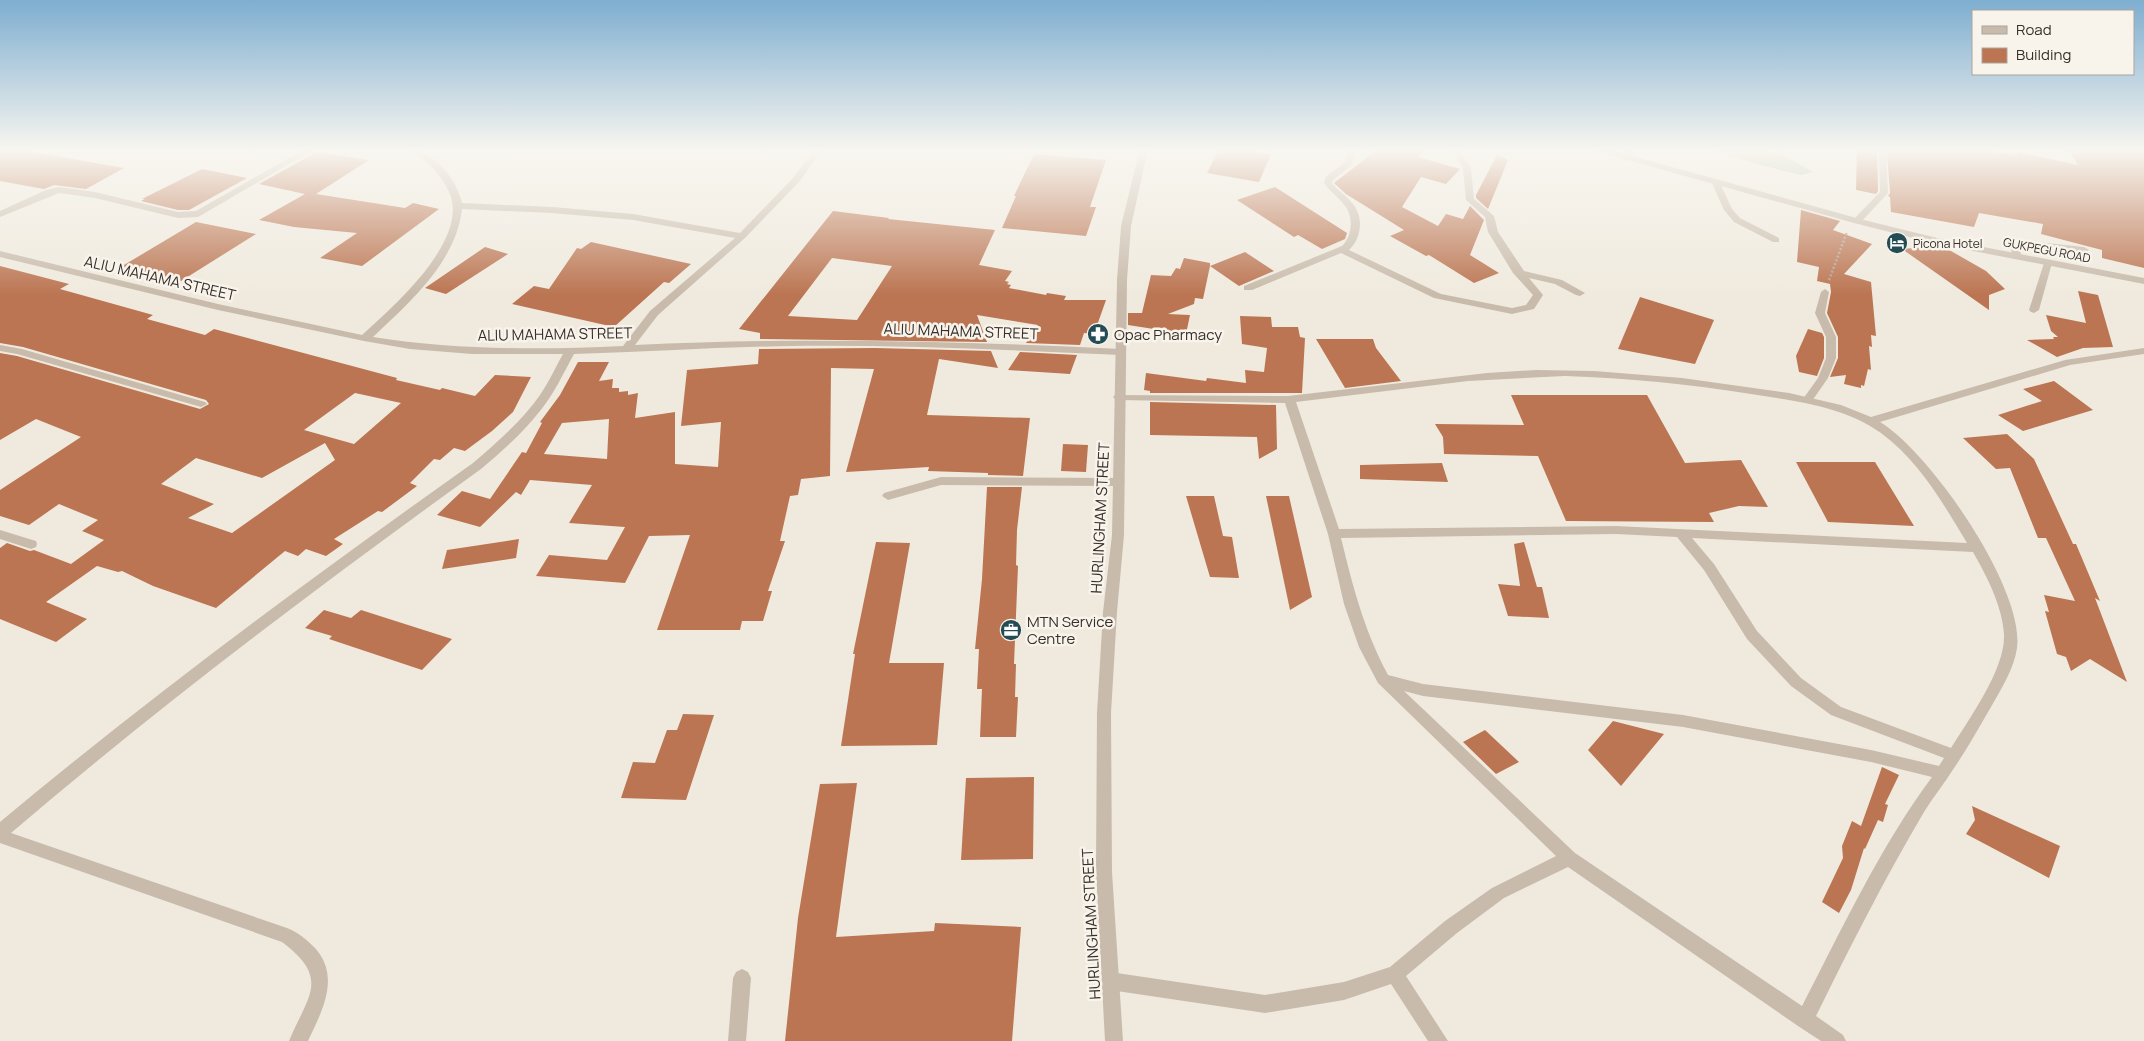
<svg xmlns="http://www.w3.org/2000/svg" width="2144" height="1041" viewBox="0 0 2144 1041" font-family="Manrope,sans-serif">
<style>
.green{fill:#b1bea0}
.building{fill:#bb7552;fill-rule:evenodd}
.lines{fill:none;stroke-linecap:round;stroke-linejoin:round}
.path{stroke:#b3a596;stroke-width:2.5;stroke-dasharray:2 2;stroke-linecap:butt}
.service{fill:#c8bbab;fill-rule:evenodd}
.minor{fill:#c8bbab;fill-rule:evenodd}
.tertiary{fill:#c8bbab;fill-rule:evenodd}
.labels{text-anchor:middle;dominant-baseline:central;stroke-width:5;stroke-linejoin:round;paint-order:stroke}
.far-poi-label{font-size:12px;fill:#362f2a;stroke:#f8f3eb;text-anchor:start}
.far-street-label{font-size:12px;fill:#362f2a;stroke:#f8f3eb}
.street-label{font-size:15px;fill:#362f2a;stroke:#f8f3eb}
.poi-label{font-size:15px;fill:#362f2a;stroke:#f8f3eb;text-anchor:start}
</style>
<rect width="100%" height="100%" fill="#f0eade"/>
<polygon class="green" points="1709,149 1759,149 1784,155 1813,172 1801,175 1756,164"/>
<g class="building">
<polygon points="0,149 16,149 124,168 86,189 54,185 44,189 0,181"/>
<polygon points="1219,149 1234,149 1271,154 1259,182 1207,173"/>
<polygon points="1378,149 1398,152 1402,149 1426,149 1418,157 1460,169 1446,184 1421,177 1402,207 1438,226 1446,214 1463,219 1470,206 1484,220 1470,255 1499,273 1474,283 1429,255 1426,256 1390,236 1404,230 1346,194 1334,183"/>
<polygon points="1857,149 1981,149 2017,156 2017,152 2078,165 2068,149 2144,149 2144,268 2102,258 2102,250 2041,234 2043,224 1979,213 1974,227 1891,212 1890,197 1888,196 1890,193 1887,152 1880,149 1877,151 1878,191 1876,194 1856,190"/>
<polygon points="317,152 369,160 316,194 405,208 413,203 439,209 362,266 320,258 357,233 294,227 259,220 305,194 259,184"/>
<polygon points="1034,154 1106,160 1090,207 1096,207 1086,236 1002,228 1016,196 1014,196"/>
<polygon points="1497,155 1508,160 1488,209 1476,198 1476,195"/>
<polygon points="202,169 247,178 189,210 178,210 141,201 145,199 142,199"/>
<polygon points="1275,187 1347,233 1345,239 1322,249 1298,235 1294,237 1237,200"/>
<polygon points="1801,210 1840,221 1833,230 1872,244 1844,274 1871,282 1876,336 1871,335 1872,347 1869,346 1871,370 1868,369 1864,386 1861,385 1861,388 1844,384 1846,375 1830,377 1838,358 1838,337 1827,313 1831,292 1830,284 1817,281 1819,267 1797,262"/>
<path d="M833 211 889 218 888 219 995 230 979 265 1012 271 1005 281 1009 282 1007 284 1011 285 1009 288 1046 295 1047 293 1066 296 1064 300H1106L1094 334 1084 333 1080 345 1026 343 1038 325 977 315 987 342 760 339V333L739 329ZM832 258 892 266 857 320 788 316Z"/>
<polygon points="196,222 256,234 181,281 119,268"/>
<polygon points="591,242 691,264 669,283 664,282 614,327 512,304 534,286 549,289 577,248 581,249"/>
<polygon points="1937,246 1944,247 1986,271 2005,289 1989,295 1989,310 1902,249"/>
<polygon points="485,247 508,254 446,294 425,288"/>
<polygon points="1245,252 1274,271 1239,286 1210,266 1203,299 1195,298 1194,304 1168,314 1190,315 1186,334 1128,325 1128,313 1142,313 1151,275 1171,276 1176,268 1180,269 1184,258 1210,263 1210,266"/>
<path d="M0 266 69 284 60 289 153 315 147 319 205 335 214 329 397 378 396 380 440 390 442 388 475 396 495 375 531 377 513 412 492 431 465 451 454 448 440 460 434 459 410 483 417 486 382 512 378 511 334 539 343 544 326 556 306 549 298 556 285 551 216 608 153 586 122 571 118 572 97 566 46 602 87 619 56 642 0 619V548L7 543 30 551 34 550 71 564 104 540 82 531 98 520 59 504 29 525 0 516V490L81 437 36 419 0 440V353L17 356 200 409 209 404 206 400 23 347 0 343ZM355 393 401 403 354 444 304 430ZM325 443 335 460 232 533 188 518 214 504 161 484 196 458 262 478Z"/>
<polygon points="2078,291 2098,295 2113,347 2083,348 2057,357 2027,340 2054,339 2053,337 2058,337 2051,331 2046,315 2086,323"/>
<polygon points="1640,297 1714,320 1695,364 1618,349"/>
<polygon points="1240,316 1271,317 1272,327 1298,327 1300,337 1305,338 1302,393 1150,393 1150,391 1144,390 1146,373 1206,381 1207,378 1246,383 1245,370 1264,372 1267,348 1242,344"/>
<polygon points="1808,329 1822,333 1824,337 1824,358 1817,376 1799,372 1796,356"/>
<polygon points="1316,339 1373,339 1376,348 1401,381 1345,388"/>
<path d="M875 348 991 351 998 368 939 359 927 415 1030 418 1023 476 988 475V473L928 471 929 467 846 472 874 369 831 368 830 476 801 479 798 495 790 496 780 541H785L768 591H772L763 621H742L740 630H657L690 535 649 536 625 583 536 576 549 555 607 560 625 527 569 523 592 485 530 480 521 495 516 492 480 527 437 515 462 491 490 499 522 452 526 453 542 423 540 422 560 395 578 362H609L599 381 613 379 612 388H619V392L628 391V395L638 393 635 418 675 412V464L718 467 721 422 681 426 687 370 758 364 759 349ZM609 419 607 459 544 454 562 423Z"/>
<polygon points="1020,352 1077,355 1070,374 1008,370"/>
<polygon points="2054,381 2093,410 2023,431 1998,415 2042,401 2023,389"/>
<polygon points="1511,395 1647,395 1685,463 1741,460 1768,507 1739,506 1709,513 1714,522 1566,521 1538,456 1444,454 1443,437 1435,424 1524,425"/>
<polygon points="1150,402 1276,405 1277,449 1259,459 1257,437 1150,435"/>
<polygon points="2007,434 2034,459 2073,544 2076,544 2100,601 2095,598 2127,682 2090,659 2071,671 2066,657 2057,654 2045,611 2049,612 2044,595 2075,601 2046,538 2038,538 2010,468 1996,469 1963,438"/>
<polygon points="1063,444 1088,445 1086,472 1061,471"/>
<polygon points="1796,462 1875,462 1914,526 1828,522"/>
<polygon points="1442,463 1448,482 1360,479 1360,465"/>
<polygon points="987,487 1022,487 1017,530 1016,565 1018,566 1014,664 1016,664 1015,697 1018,697 1016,737 980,737 982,689 977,689 979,649 975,649 982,579"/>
<polygon points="1186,496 1214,496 1223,536 1232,537 1239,578 1210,577"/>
<polygon points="1266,496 1289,496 1312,597 1290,610"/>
<polygon points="519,539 516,558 442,569 447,550"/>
<polygon points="876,542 910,543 889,663 944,663 937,745 841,746 855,654 853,654"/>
<polygon points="1524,542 1537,587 1542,587 1549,618 1508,616 1498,584 1520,586 1514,544"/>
<polygon points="324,610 351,618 361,610 452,639 422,670 329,639 332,636 305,628"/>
<polygon points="683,714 714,715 686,800 621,798 633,762 655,763 667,730 677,730"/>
<polygon points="1613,721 1664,734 1621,786 1588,750"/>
<polygon points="1485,730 1519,762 1496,774 1463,742"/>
<polygon points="1882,767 1899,775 1885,804 1888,805 1883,822 1878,820 1865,849 1864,848 1851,890 1839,913 1822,902 1843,858 1842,846 1852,821 1861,826"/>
<polygon points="1034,777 1033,859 961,860 966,778"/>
<polygon points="857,783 836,937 934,931 935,923 1021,927 1012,1041 785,1041 798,918 820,784"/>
<polygon points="1972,806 2060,846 2049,878 1966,834 1975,820"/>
</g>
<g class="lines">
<polyline class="path" points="1829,280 1847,232"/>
<g class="service">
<polygon points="1713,181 1719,181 1732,209 1740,218 1779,238 1779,242 1773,242 1734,222 1724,210 1712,183"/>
<polygon points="2048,260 2052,263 2039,310 2034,313 2031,312 2029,310 2044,263"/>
<polygon points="1825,289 1829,292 1825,313 1836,337 1836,358 1828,378 1812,401 1808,402 1803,399 1818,378 1826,358 1826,337 1815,313 1821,292"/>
</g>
<g class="minor">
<polygon points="305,149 315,149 198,217 178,218 95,198 59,193 0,217 0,211 46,190 59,187 95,192 178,212 196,211"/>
<path d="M408 149C433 149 457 180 462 203L552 207 633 214 740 233 793 178 815 149H823L799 182 745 238 658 315 635 345C797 337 959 341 1121 349L1126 352 1121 355C1012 350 902 345 793 346 719 347 647 352 574 354 563 374 554 394 540 411 523 433 502 451 481 469 320 585 162 704 11 833L287 928C298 932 307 940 315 948 341 977 322 1011 308 1041H289C308 995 331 979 282 942L0 843V822C152 695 311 578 473 463 497 442 522 421 540 395 549 382 555 368 563 354H472L410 349 364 341 218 310 0 257V251L218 304 362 335C393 307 471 239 449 192 444 180 434 168 423 159 418 156 412 153 408 149ZM462 209 552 213 633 220 735 238 650 311 623 346C539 350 456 350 373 337 410 302 456 262 462 209Z"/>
<path d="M1349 149H1357L1352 165 1333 180 1332 183C1338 191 1346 195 1352 203 1364 216 1362 238 1349 250L1441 294 1512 308 1526 305 1533 295 1513 273 1488 232 1485 217 1466 200 1463 168 1451 149H1459L1471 168 1474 199 1494 216 1498 232 1524 271 1562 280 1585 293 1580 296 1576 295 1555 284 1529 278 1543 295 1534 309 1512 314 1434 298 1341 253 1252 290H1244V286L1342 246C1352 237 1354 217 1345 206 1339 197 1330 192 1324 183L1326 177 1345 162Z"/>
<polygon points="1627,149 1635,149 1629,159 1626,160 1622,157"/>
<polygon points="1879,151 1886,153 1888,193 1860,223 1854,223 1854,219 1880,192"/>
<polygon points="2019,240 2084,247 2089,250 2084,253 2020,246 2021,256 2016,259 2013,258 2010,245"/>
<polygon points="0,345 22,349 205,402 207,404 201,407 17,354 0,351"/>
<path d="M2144 348V354L2070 365 1880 422C1930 452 2025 589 2017 648 2014 669 2001 689 1991 707 1979 727 1968 748 1954 768 1945 783 1933 797 1924 812 1885 878 1850 947 1816 1016L1843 1035 1846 1041H1821L1798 1026 1568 867 1504 898 1457 933 1406 976 1448 1041H1428L1391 984 1344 1000 1265 1013 1110 990 1104 987 1101 981 1104 975 1110 972 1265 995 1344 982 1390 967 1445 921 1492 888 1556 856 1378 683 1359 647 1344 604 1328 534 1285 403 1119 400 1115 399 1113 397 1115 395 1288 396 1487 373 1536 370 1594 371 1682 378 1789 393 1841 405 1871 417 2065 360ZM1565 376C1627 378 1689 384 1751 394 1795 401 1843 406 1881 433 1919 461 1943 503 1967 543L1616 526 1339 529 1296 402 1468 381ZM1616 534 1677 537 1704 570 1747 639 1791 686 1831 715 1944 758 1939 766 1871 750 1683 715 1423 684 1388 675C1364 630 1353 587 1341 538ZM1692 538 1973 552C1987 577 2002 605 2004 634 2006 668 1969 719 1951 748L1841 707 1801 678 1757 631 1714 564ZM1404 691 1423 696 1683 727 1871 762 1932 777C1880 847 1842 929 1802 1006L1575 853Z"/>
<polygon points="941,477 1119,478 1125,482 1119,486 941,485 888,500 882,496 884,493"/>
<polygon points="0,530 36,541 37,544 36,547 31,549 0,539"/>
<polygon points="742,969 748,972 751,978 746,1041 728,1041 733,978 736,972"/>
</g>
<g class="tertiary">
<polygon points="1140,149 1148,149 1131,226 1127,280 1124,535 1117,612 1111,713 1112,872 1123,1041 1105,1041 1096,872 1097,713 1103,612 1112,535 1117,280 1121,226"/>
<polygon points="1594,149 1607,149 1860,219 1937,238 2144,278 2144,284 1937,244 1854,223 1595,151"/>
</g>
</g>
<linearGradient id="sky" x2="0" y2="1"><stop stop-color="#7eaed0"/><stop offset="0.51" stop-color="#f8f6f0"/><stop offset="1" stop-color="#f8f6f0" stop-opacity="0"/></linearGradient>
<rect width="2144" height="295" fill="url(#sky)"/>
<defs>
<g id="hotel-disc" transform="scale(1.125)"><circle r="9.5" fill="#234c54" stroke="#f8f3eb"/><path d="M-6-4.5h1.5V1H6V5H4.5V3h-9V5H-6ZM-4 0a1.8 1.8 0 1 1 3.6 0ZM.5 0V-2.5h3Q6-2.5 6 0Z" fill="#fff"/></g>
<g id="pharmacy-disc" transform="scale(1.125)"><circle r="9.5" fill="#234c54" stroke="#f8f3eb"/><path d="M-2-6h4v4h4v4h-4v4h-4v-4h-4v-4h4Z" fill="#fff"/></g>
<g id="office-disc" transform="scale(1.125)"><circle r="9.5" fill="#234c54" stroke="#f8f3eb"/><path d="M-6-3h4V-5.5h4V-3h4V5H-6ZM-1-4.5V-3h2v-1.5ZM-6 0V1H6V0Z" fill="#fff"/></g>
</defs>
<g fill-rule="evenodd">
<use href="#hotel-disc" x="1897" y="243"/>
<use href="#pharmacy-disc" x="1098" y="334"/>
<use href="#office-disc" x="1011" y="630"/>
</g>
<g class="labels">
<g class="far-poi-label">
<text x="1913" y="243">Picona Hotel</text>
</g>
<g class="far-street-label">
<text transform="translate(2047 250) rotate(11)">GUKPEGU ROAD</text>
</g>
<g class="street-label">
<text transform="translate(160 278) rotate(13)">ALIU MAHAMA STREET</text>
<text transform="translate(961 331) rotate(2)">ALIU MAHAMA STREET</text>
<text transform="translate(555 334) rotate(-1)">ALIU MAHAMA STREET</text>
<text transform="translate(1100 518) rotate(-87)">HURLINGHAM STREET</text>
<text transform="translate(1091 924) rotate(-93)">HURLINGHAM STREET</text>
</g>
<g class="poi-label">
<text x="1114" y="334">Opac Pharmacy</text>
<text x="1027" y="621">MTN Service<tspan x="1027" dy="17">Centre</tspan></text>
</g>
</g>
<rect x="1972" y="10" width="162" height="65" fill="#f8f3eb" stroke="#aaa59e"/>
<rect x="1982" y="26" width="25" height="8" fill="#c8bbab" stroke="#aaa59e"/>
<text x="2016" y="35" font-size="15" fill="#362f2a">Road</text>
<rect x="1982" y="48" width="25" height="15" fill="#bb7552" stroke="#aaa59e"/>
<text x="2016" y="60" font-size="15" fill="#362f2a">Building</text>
</svg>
